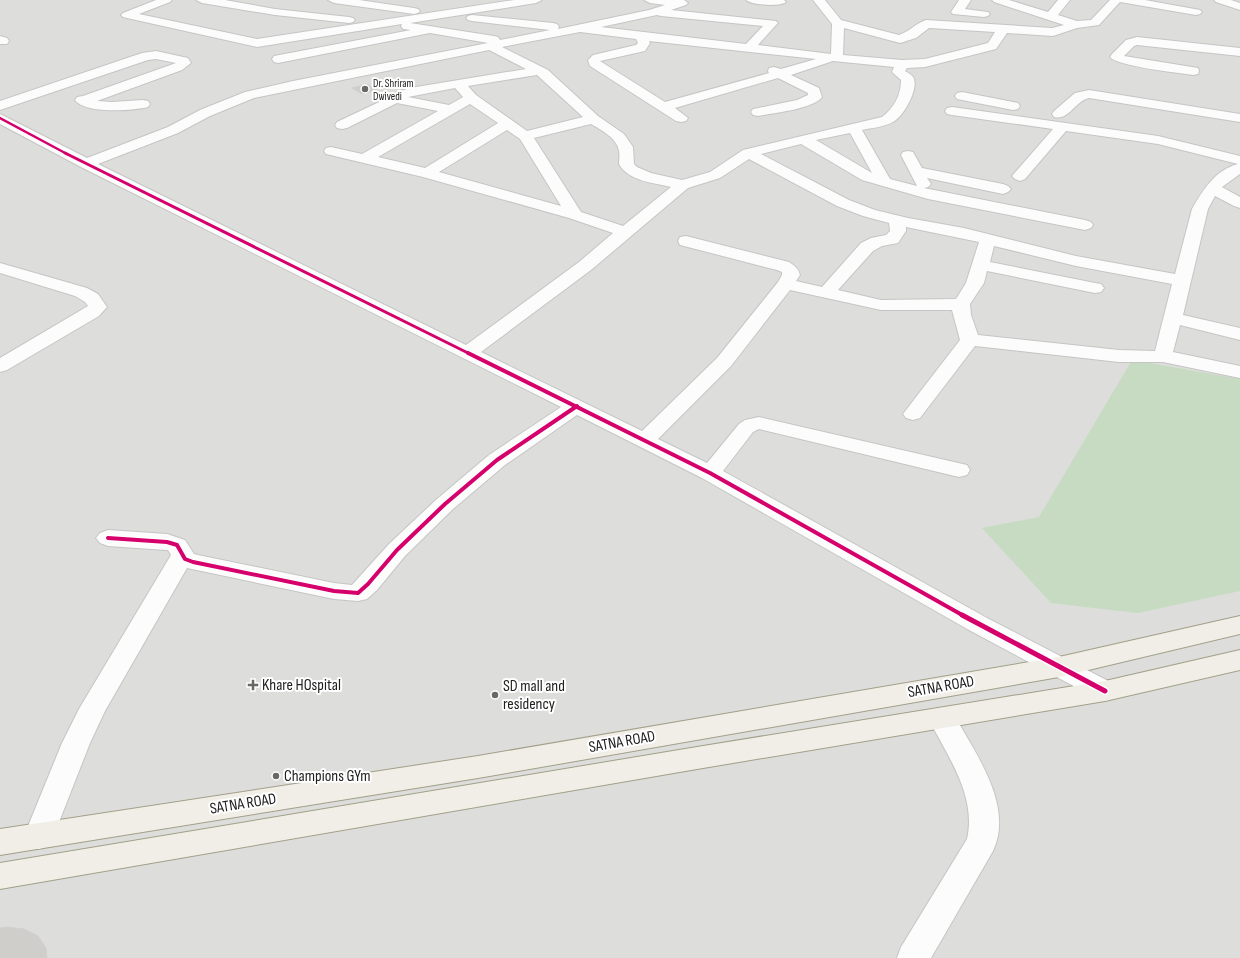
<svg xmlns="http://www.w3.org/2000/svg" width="1240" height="958" viewBox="0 0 1240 958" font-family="'Sofia Sans Condensed',sans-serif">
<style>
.residential{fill:#dddddb}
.forest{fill:#c6dbc2}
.building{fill:#cfcecb;stroke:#d1d0cc}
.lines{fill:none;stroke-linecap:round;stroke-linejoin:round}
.minor-casing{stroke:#c5c5c4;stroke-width:2}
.major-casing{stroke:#a29f89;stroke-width:2}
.minor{fill:#fcfcfc;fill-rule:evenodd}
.major{fill:#f1eee7;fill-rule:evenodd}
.cycleway-far3-casing{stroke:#fff;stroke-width:4}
.cycleway-far2-casing{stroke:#fff;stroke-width:5}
.cycleway-far1-casing{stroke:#fff;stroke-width:6}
.cycleway-casing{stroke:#fff;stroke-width:8}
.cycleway-far3{stroke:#d6006c;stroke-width:2.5}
.cycleway-far2{stroke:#d6006c;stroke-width:3}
.cycleway-far1{stroke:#d6006c;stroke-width:4}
.cycleway{stroke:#d6006c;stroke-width:5}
.poi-dot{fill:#686867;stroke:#fff;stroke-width:1.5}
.labels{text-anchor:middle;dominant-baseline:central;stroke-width:4;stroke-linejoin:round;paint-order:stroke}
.far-poi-label{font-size:11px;fill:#202020;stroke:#fff;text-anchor:start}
.near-poi-label{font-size:16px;fill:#202020;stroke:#fff;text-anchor:start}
.near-street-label{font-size:16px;fill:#202020;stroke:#fff}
</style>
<rect width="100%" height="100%" fill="#eeeeea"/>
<rect class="residential" x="0" y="0" width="1240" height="958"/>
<polygon class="forest" points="1132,360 1240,379 1240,591 1138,613 1051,603 982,528 1039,517"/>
<g class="building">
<polygon points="367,84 377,90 362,94 352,88"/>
<polygon points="7,927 24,929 38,936 46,948 47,958 0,958 0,928"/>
</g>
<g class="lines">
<g class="minor-casing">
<g id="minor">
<path d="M156 0H172L170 2 139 14 257 39 514 0H542L536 3 410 23 494 36 498 37 500 40 550 30 472 21 468 20 466 18 468 16 472 15 553 23 557 24 559 27 558 29 649 10 665 5 650 3 644 0H684L688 3 686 5 671 10 776 21 778 23 776 25 758 45 831 54 832 24 813 0H825L841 20 899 35C909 32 916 23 926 20L1052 28 1064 25 994 2 992 0H1009L1048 12 1058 0H1070L1058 15 1077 21 1091 20 1110 0H1145L1200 10 1202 12 1200 14 1196 15 1120 2 1099 25 1077 28 1053 36 1007 33 996 49 925 67 907 68 905 71C908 73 913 75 914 79 918 91 903 117 893 122 884 127 871 128 862 130L890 179 917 186 901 155 903 152 908 151 913 152 922 168 1003 184 1008 186 1011 189 1008 192 1003 194 927 178 931 184 928 187 924 188 1085 220 1091 222 1093 225 1091 228 1085 230 928 199 862 180 801 144 761 154 849 200 875 210 908 218 964 228 1076 256 1175 274 1192 209C1203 190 1215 170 1238 164L1158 144 1066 131 1025 179 1020 181 1015 179 1012 176 1053 129 952 115 947 114 945 111 947 108 952 107 1158 136 1240 156V174L1222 187 1240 197V208L1234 206 1215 196 1208 209 1183 315 1240 328V340L1180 325 1173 352 1240 366V378L1163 362H1119L975 346 920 418 913 420 906 418 903 414 960 340 952 310H881L790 290 731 366 658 439 707 463 739 424 745 420 759 417 967 465 970 470 967 475 959 477 759 429 753 432 723 471 987 618 1114 684 1118 691 1114 698 1105 701 1096 698 969 630 702 478 577 415 505 465 453 509 405 556 377 590 367 599 358 601 334 599 187 568 105 711 90 743 50 845 39 849 28 845 24 836 62 743 79 709 171 555 168 550H166L108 546 100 543 96 538 100 533 108 530 167 534 185 540 194 554 198 555 334 583 352 585 389 544 437 499 489 455 561 407 81 167 0 124V114L87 158 168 127 200 110 245 92 293 81 488 43 430 33 278 63 274 62 272 59 274 56 411 30 403 29 401 26 402 24 257 47 127 18 123 17 121 15 123 13ZM657 15 661 16 763 26 746 44 601 27ZM844 28 900 43 916 38 929 28 995 32 988 43 925 59 902 60 843 55ZM580 32 636 39 638 43 636 45 593 55 588 60 590 66 676 121 681 122 686 121 688 118 675 108 778 78 808 93V95L797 100 753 109 751 112 753 115 758 116C772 113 814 109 822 97L819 88 791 75 833 61 894 67 892 72 901 80C901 95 894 108 882 117L743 150 710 172 682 180 651 173 637 167 634 164 633 147 624 134 598 116 548 70 502 47ZM649 41 816 59 781 69 774 67 769 68 768 71 769 73 665 102 600 61 645 51 650 43ZM489 50 526 69 410 88 395 93 394 95 337 122 335 125 337 128 342 129 347 128 397 103 438 111 362 154 331 147 326 148 324 151 326 154 423 177 569 218 613 233 579 262 466 345 98 164 178 133 210 116 254 98ZM537 75 583 117 527 131 476 95 468 86ZM455 88 463 97 449 105 408 97ZM470 104 498 123 425 168 378 157ZM591 124C601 130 617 138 619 151 620 155 619 159 619 164 628 181 654 183 671 187L623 226 581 212 534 138ZM507 130 520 139 561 206 439 172ZM850 133 872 173 816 140ZM749 159 837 206 863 216 889 223 890 231 886 235 871 238 861 243 822 287 796 281 800 275C798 268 795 266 789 262L686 236 680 237 678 241 680 245 777 270 782 272V275L778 282 717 358 642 431 481 352 591 270 688 188 720 178ZM906 227 979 242 966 283 956 299 881 300 838 290 873 251 882 246 898 243 906 231ZM994 246 1076 266 1172 284 1155 351 1119 350 978 335 971 315 970 304 984 283 987 271 1095 293 1101 292 1104 288 1101 284 1095 283 990 262Z"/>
<polygon points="196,0 225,0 275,9 349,17 353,18 355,20 353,22 349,23 275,15 202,3"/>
<polygon points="328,0 359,0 414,8 418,9 420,11 418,13 414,14 334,3"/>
<path d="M746 0H784L786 2C781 7 751 5 746 0Z"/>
<polygon points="959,0 971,0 965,9 988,12 990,14 988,16 984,17 953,14 951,12"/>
<polygon points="1214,0 1231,0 1240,3 1240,10 1216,2"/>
<polygon points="0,36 7,38 9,41 7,44 0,44"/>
<path d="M1137 37 1240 48V56L1137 45 1134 46 1124 56 1198 68 1199 71 1198 74 1193 75C1179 73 1116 66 1110 57L1112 54 1126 40Z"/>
<path d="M156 51 188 58 191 63 182 70 97 101 112 102 143 100 148 101 150 104 148 107C132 111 85 114 75 100L77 97 83 96 176 63 156 59 148 60 0 110V101L142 53Z"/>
<path d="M1089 90 1240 114V122L1089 98C1075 101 1069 121 1054 117L1052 114 1054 111 1075 93Z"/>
<polygon points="962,92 1013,102 1018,103 1020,106 1018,109 1013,110 957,99 955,96 957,93"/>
<polygon points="0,263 87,288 98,294 107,307 99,316 7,370 0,372 0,358 88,306 85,302 75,296 0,273"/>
<path d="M942 708 952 711C973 750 1015 805 993 851L931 958H897L901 947 967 839C977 796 947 755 928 718L932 711Z"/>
</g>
</g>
<g class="major-casing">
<g id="major">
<polygon points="1240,616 1240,634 1059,677 478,778 0,855 0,829 478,756 1059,657"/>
<polygon points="1240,650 1240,670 1105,701 703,768 0,889 0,863 703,746 1105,681"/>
</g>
</g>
<use href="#minor" class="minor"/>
<use href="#major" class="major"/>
<g class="cycleway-far3-casing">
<polyline id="cycleway-far3" points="0,118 67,154"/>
</g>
<g class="cycleway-far2-casing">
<polyline id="cycleway-far2" points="65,153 470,354"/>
</g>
<g class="cycleway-far1-casing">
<g id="cycleway-far1">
<polyline points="468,353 710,473 964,616"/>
<polyline points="108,538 167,542 177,545 185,559 193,562 334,591 358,593 368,584 397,550 445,504 497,460 577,406"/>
</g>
</g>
<g class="cycleway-casing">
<polyline id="cycleway" points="962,615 1105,691"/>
</g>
<use href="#cycleway-far3" class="cycleway-far3"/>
<use href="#cycleway-far2" class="cycleway-far2"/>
<use href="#cycleway-far1" class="cycleway-far1"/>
<use href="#cycleway" class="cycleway"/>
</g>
<g class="poi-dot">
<circle cx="365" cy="89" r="4"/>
<path d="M251 679h4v4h4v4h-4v4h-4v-4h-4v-4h4z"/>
<circle cx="495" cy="695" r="4"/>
<circle cx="276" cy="776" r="4"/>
</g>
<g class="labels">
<g class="far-poi-label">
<text x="373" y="83">Dr. Shriram<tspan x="373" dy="13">Dwivedi</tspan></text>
</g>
<g class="near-poi-label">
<text x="262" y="685">Khare HOspital</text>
<text x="503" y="686">SD mall and<tspan x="503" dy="18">residency</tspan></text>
<text x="284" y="776">Champions GYm</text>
</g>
<g class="near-street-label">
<text transform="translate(941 687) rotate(-10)">SATNA ROAD</text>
<text transform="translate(622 742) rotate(-10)">SATNA ROAD</text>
<text transform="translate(243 804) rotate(-9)">SATNA ROAD</text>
</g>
</g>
</svg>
